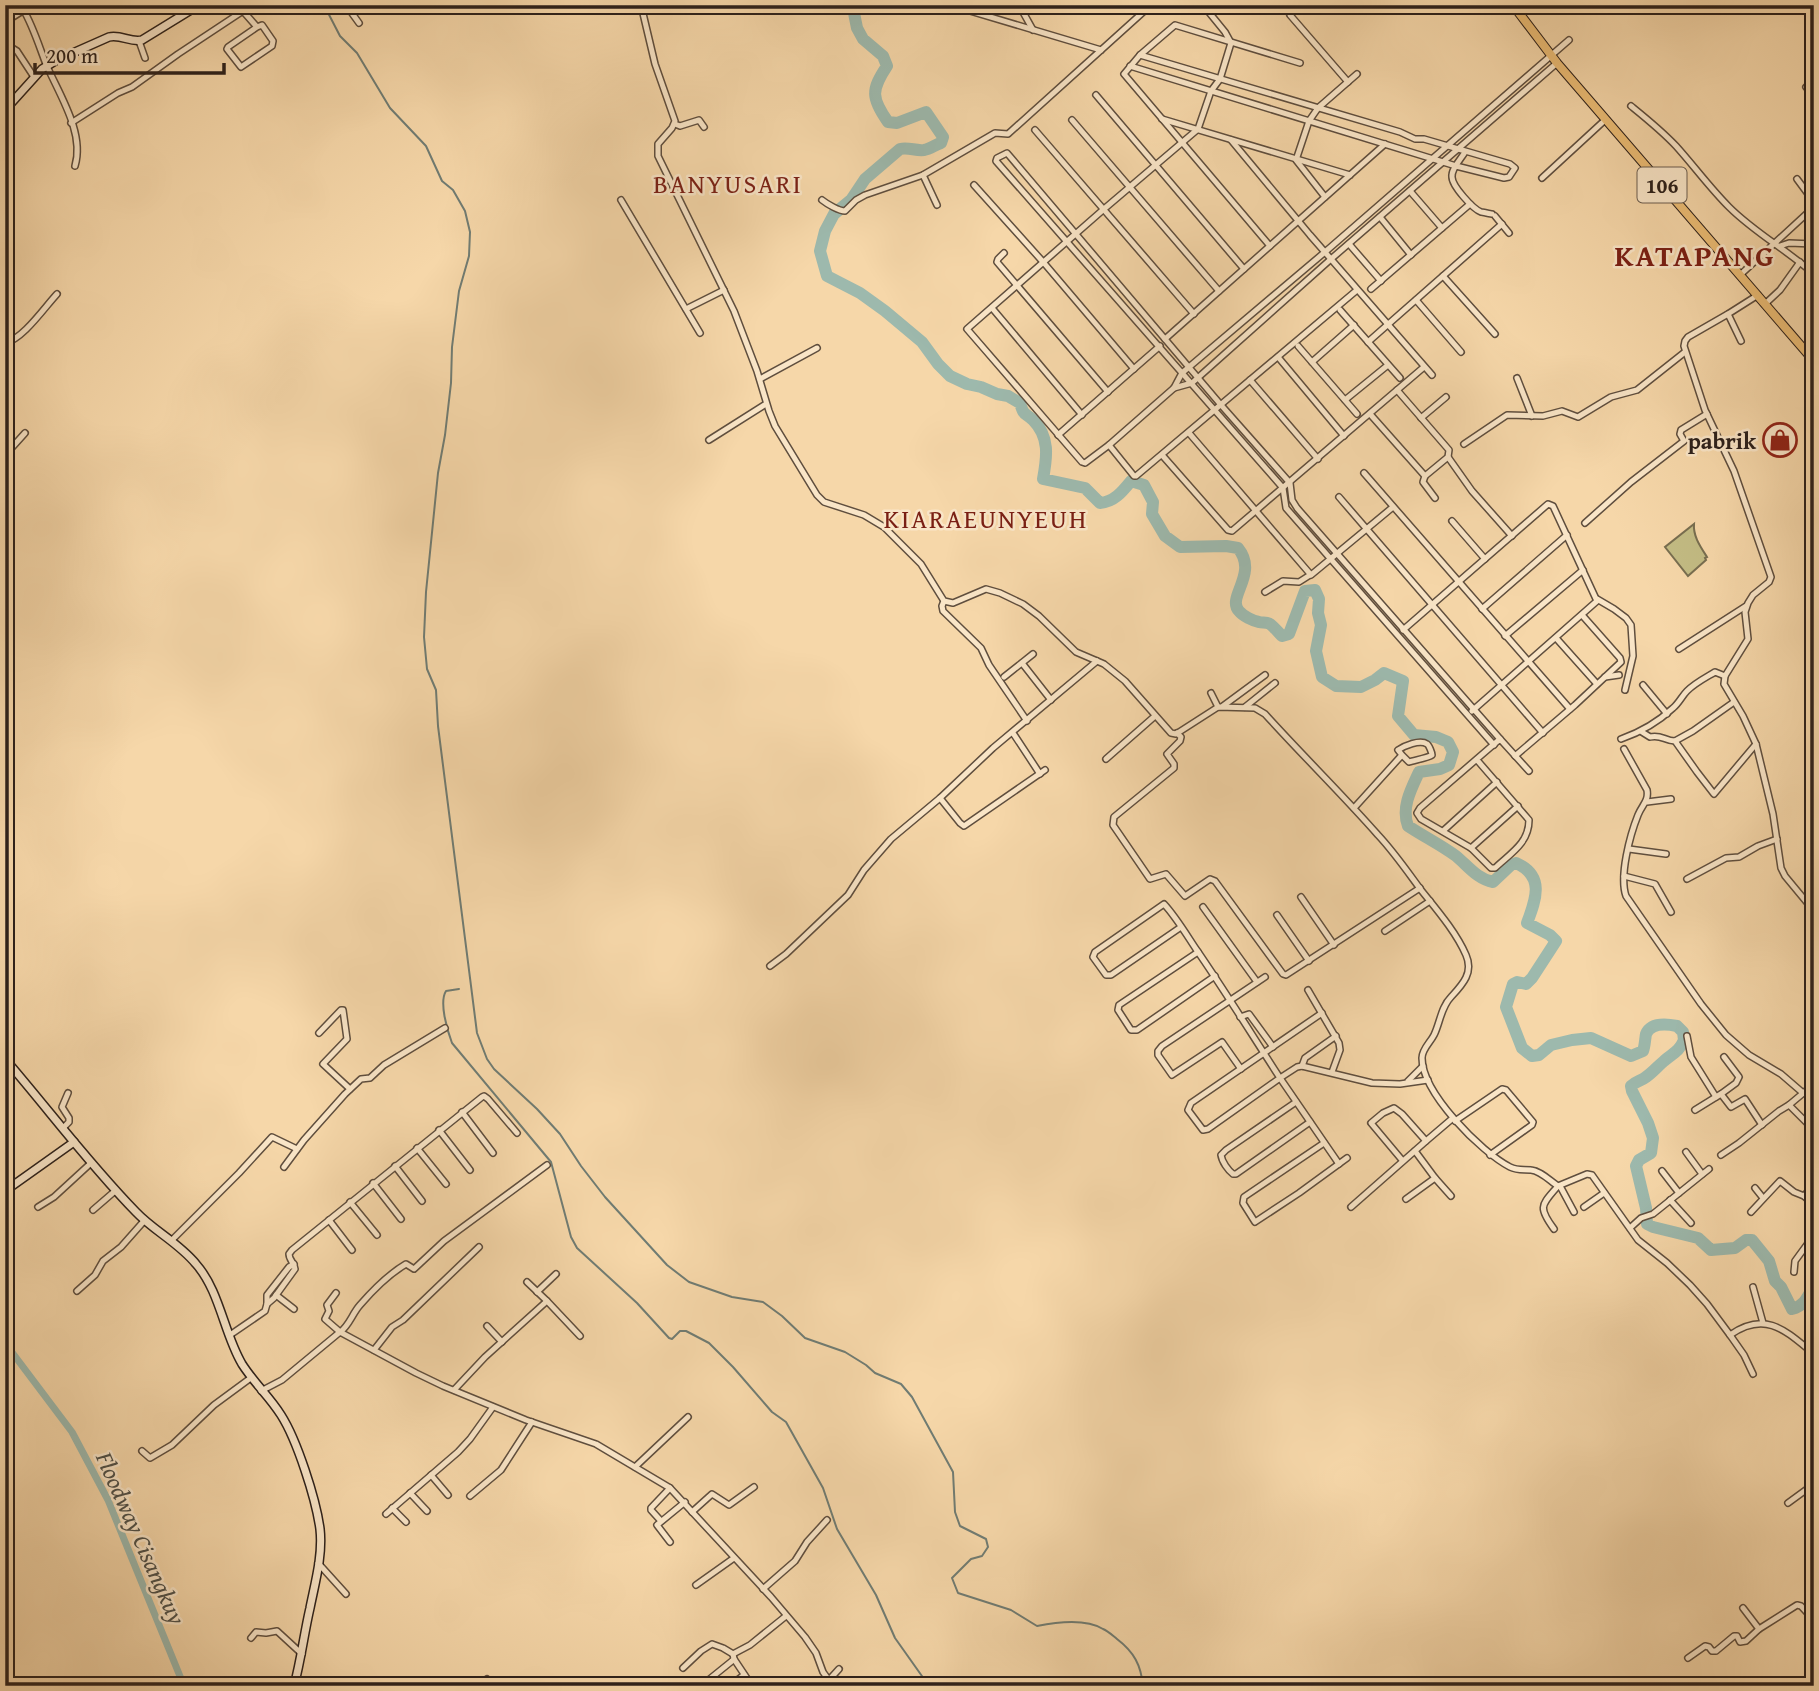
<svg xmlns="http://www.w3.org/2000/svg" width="1819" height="1691" viewBox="0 0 1819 1691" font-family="'Gentium Book Plus',serif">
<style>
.green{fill:#c3bc84;stroke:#786e50;stroke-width:2}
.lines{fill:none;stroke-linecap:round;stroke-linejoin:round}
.stream{stroke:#707c73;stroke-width:2}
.canal{stroke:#9db9ad;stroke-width:7}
.river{stroke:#9db9ad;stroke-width:12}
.street-casing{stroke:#5f4e3e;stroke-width:8}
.secondary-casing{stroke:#2d211b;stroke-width:10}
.primary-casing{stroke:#2d211b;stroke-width:10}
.street{stroke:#f9e5c7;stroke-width:5}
.secondary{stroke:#f9e5c7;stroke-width:7}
.primary{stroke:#ebbc74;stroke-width:8}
.labels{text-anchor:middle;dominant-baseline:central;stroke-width:5;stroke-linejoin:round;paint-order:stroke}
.shield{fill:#f9e5c7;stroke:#6a5c4f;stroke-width:2}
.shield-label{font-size:21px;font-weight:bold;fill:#2d211b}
.poi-label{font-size:23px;font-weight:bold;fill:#2d211b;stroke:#f9e5c7;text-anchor:end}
.water-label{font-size:24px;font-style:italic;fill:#4f4f47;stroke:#f9e5c7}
.quarter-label{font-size:26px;letter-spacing:2px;fill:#7a1f14;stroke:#f9e5c7}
.district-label{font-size:30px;font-weight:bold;letter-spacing:2px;fill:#7a1f14;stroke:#f9e5c7}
</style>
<rect width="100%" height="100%" fill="#f6d7a9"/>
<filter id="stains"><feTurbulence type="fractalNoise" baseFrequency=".00286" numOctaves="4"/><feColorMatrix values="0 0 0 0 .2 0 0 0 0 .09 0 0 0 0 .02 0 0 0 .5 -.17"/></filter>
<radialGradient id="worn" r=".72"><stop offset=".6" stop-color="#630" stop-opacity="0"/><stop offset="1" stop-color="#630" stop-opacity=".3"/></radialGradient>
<path class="green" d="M1694 524C1693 536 1700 546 1707 557L1705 558 1706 560 1688 576 1665 547Z"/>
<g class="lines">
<g class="stream">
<path d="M324 5 340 36 357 53 390 108 426 146 442 181 453 190 465 211 470 232 469 256 459 291 452 347 451 383 445 435 438 473 426 592 424 637 427 669 436 690 438 726 477 1033 487 1059 494 1069 537 1109 560 1134 581 1166 605 1197 667 1265 689 1282 732 1297 763 1302 782 1316 805 1338 845 1352 866 1365 875 1373 901 1384 912 1397 953 1472 955 1512 960 1526 986 1539 988 1547 982 1556 971 1559 952 1578 958 1593 1011 1610 1037 1626C1057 1622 1085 1618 1103 1629 1108 1631 1112 1635 1117 1639 1134 1652 1141 1665 1143 1686"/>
<path d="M459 989 446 991C439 1002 447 1030 452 1043L551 1162 571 1237 577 1248 637 1303 669 1338 672 1339 680 1331H686L709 1343 733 1367 772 1412 786 1422 823 1488 837 1529 876 1595 895 1638 929 1686"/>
</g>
<polyline class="canal" points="5,1343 72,1432 108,1500 184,1686"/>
<path class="river" d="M849 5 854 13 857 28 863 39 883 56 887 66C871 90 871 98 888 122L897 123 926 112 943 137 941 143C935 145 930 149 924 150 915 151 909 147 900 149L865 179 851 200 834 214 825 231 820 251 827 276 860 293 885 311 922 342 938 364 950 376 967 384 981 387 997 394 1008 396 1020 403C1024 416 1024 412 1033 420 1050 437 1047 457 1043 479L1085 488 1100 503C1114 502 1122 492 1131 481L1144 485 1153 502 1152 514 1165 536 1180 547 1226 546 1238 548C1259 574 1226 597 1239 611 1243 616 1253 621 1259 622 1263 623 1266 622 1270 624 1274 627 1279 633 1282 636L1289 634 1305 591 1315 590 1319 599 1318 613 1321 625 1316 651 1322 677 1336 686 1361 687 1375 680 1384 673 1403 681 1398 716 1414 735 1436 737 1448 742 1453 752 1449 765 1440 769 1419 772C1411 789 1401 808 1408 826 1423 836 1441 845 1456 856 1468 866 1477 879 1493 882L1511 865 1516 863C1545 876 1536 899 1527 923L1550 935 1556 941 1532 978 1526 984 1517 982 1513 984 1506 1007 1522 1048 1532 1056 1539 1055 1551 1045 1572 1040 1591 1038 1631 1056 1643 1051C1645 1046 1645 1039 1646 1034 1651 1022 1667 1024 1677 1026L1683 1032 1684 1040C1679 1052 1673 1053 1664 1061 1658 1066 1653 1072 1646 1077 1641 1081 1636 1081 1631 1086L1632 1091 1648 1123 1653 1138 1651 1153 1639 1160 1636 1166 1646 1208 1647 1224 1653 1227 1698 1238 1711 1250 1735 1248 1746 1240H1752L1769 1261 1775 1281 1781 1287 1792 1309C1805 1306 1808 1296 1814 1285"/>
<g class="street-casing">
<g id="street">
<polyline points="346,5 359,23"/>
<polyline points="376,5 377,6"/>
<path d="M641 5 655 64 675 121 672 128 658 144V156L734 311 757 371 769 411 775 426 817 495 824 502 864 515 884 527 921 564 944 601 953 603 986 589 1000 593 1023 604 1039 616 1076 652 1104 664 1125 681 1171 733 1176 734 1218 707 1255 708 1265 714C1302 755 1342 794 1378 835 1394 852 1407 871 1421 890 1437 910 1456 932 1466 955 1474 973 1462 985 1451 997 1441 1007 1440 1023 1434 1035 1430 1043 1422 1049 1422 1058 1422 1093 1481 1152 1510 1167 1518 1171 1524 1169 1531 1170 1541 1171 1550 1181 1558 1186L1587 1174 1592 1175 1638 1240 1667 1263 1690 1285 1707 1304 1730 1335C1766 1310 1786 1331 1814 1354"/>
<polyline points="950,5 1101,50"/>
<polyline points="1019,5 1033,30"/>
<polyline points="1203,5 1225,32 1231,43 1220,79 1211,91 1198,129 1104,209 967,329 1082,462 1085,463 1109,445 1174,388 1182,373 1325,252 1569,40"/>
<path d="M5 9 9 10 23 9C33 26 39 46 46 64 59 94 85 133 75 166"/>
<polyline points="1290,15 1348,82"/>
<polyline points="5,22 24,10"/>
<polyline points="5,40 9,46 17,51 34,77"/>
<polyline points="139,41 145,58"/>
<polyline points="1130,66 1456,166 1504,178 1509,177 1515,168 1510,164 1424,139 1415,139 1400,132 1140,55"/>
<polyline points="1806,87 1814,96"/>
<polyline points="1096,95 1244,269"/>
<path d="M1631 106C1647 119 1662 131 1676 146 1694 166 1710 188 1729 207 1755 233 1787 250 1814 274"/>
<polyline points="1162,119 1350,175"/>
<polyline points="1072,120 1219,291"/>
<polyline points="71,123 118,93 132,87 178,54 243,11 257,27 262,25 273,41 272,46 241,67 227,49 228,47 257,27"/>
<polyline points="675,124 680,126 699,120 704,127"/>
<polyline points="1035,130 1194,314"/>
<polyline points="1231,140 1310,235 1432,375"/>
<path d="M1465 152C1461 159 1451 169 1452 177 1452 186 1473 209 1481 212 1482 212 1491 214 1492 214"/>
<polyline points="923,175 937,205"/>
<polyline points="1542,178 1605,120"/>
<polyline points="1797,179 1814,202"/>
<polyline points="974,185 1044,263 1134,369"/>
<polyline points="1410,191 1442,228"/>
<polyline points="1325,197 1296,160 1309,121 1318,108 1357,74"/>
<polyline points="621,200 700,333"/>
<path d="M822 200C827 204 839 211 845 211L856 200 865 195 923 175 995 133 1008 134 1151 5"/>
<polyline points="1495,216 1509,233"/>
<polyline points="1380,217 1411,255"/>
<polyline points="1349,244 1381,281"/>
<polyline points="1270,246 1124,74 1140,55 1175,25 1300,63"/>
<polyline points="1780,246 1789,243 1814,244"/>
<polyline points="1004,253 998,259 997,262 1108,392"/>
<polyline points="1740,275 1814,207"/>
<polyline points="1443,276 1495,334"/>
<polyline points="1371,289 1470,204"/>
<polyline points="1758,295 1728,314 1688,337 1685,341 1684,346 1705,410 1734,471 1771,577 1769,582 1753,595 1748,603 1745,612 1748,639 1725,676 1724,684 1743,716 1756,744 1773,814 1781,868 1785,876 1814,911"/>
<polyline points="1416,300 1461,352"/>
<polyline points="1765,304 1780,290 1800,262"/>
<polyline points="992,308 1082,415"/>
<polyline points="686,309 724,290"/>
<polyline points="1340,310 1400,378"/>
<polyline points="1728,314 1741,341"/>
<polyline points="1165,339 1385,144"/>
<polyline points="1368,342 1502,224"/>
<path d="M5 343C23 339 44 308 57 294"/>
<polyline points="1298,346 1357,414"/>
<polyline points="1278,357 1344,436"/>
<polyline points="1312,362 1354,325"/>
<polyline points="1517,378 1532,416"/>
<polyline points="760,379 817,348"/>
<polyline points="1250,380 1318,459"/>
<polyline points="1174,388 1192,383 1331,259 1557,63"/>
<polyline points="1397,390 1449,450 1448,457 1425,476"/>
<polyline points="1345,400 1388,365"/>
<polyline points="1370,414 1425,476 1423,482 1435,498"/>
<polyline points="1421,418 1446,397"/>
<polyline points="1189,433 1311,575 1393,507"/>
<polyline points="1058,435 1160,346"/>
<polyline points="709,440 766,404"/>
<polyline points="1464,444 1507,415 1543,416 1562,411 1578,417 1611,397 1637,390 1685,352"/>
<polyline points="1109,445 1134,476 1136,476 1357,290"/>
<polyline points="7,453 25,433"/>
<polyline points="1162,455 1228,530 1232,531 1424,367"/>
<polyline points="1448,457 1472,491 1512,536"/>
<polyline points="1364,473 1570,709"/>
<polyline points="1339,497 1543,733"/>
<polyline points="5,515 9,518"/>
<polyline points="1452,521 1485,559"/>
<polyline points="1585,523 1631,482 1684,441 1680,434 1681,430 1707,414"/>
<polyline points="1265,592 1283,581 1299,582 1310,575"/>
<polyline points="1597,599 1614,609 1626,618 1631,625 1633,656 1625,690"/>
<polyline points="944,601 942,606 943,611 981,648 989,665 1027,721"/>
<polyline points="1482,609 1567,535"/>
<polyline points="1403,630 1548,504 1553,506 1597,601 1472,711"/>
<polyline points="1505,636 1583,570"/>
<polyline points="1556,638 1597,684"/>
<polyline points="1679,649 1746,606"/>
<polyline points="1022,663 1051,700"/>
<polyline points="1004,677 1033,654"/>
<polyline points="1605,677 1619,675"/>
<polyline points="1643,685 1667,714"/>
<polyline points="1211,693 1218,707"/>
<polyline points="1223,706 1265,675"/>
<polyline points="1245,707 1275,683"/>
<path d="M1642 732 1650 737C1661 734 1665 741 1675 741L1697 772 1714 794 1756 744"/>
<polyline points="1013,733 1040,774"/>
<polyline points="1177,733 1181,737 1180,741 1167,754 1174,764 1174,768 1114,817 1113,825 1150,879 1166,874 1185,896 1210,879 1215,881 1283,974 1286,975 1420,888"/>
<path d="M1621 739C1641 732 1657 723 1673 708 1679 703 1682 696 1687 691 1695 683 1705 678 1715 672L1725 676"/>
<polyline points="1675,741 1693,731 1734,702"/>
<polyline points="1494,745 1286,508 1283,488 996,161 997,158 1007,153 1221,405 1290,483 1292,500 1297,508 1500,739"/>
<path d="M1624 749 1647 790C1649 801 1642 805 1638 815 1630 835 1619 876 1626 896L1701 1004 1726 1035 1749 1055 1781 1074 1803 1093"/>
<polyline points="1515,756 1575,705 1621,662 1620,658 1582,615"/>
<polyline points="1106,759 1155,716"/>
<path d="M1477 760 1529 820C1529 843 1511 853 1495 868H1491L1471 848 1421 819 1417 813 1420 808 1500 739 1529 771"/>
<polyline points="940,798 960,823 964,826 1045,770"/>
<polyline points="1647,802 1671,799"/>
<path d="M1354 808 1402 755 1398 750C1404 746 1420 739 1427 744 1429 745 1432 753 1432 755 1428 758 1415 760 1409 762L1402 755"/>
<polyline points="1443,831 1497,782"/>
<polyline points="1471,848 1518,806"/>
<polyline points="1629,849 1666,854"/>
<polyline points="1624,876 1655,884 1671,912"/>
<polyline points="1687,879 1726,858 1739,857 1758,846 1777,839"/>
<polyline points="1301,897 1334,945"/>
<polyline points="1203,907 1257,982"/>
<polyline points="1277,915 1309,961"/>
<path d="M1181 927 1111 975H1106L1093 957 1095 952 1164 904C1176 917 1186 934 1196 949 1225 991 1252 1035 1280 1078L1208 1129 1203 1130 1188 1110 1191 1103 1322 1013"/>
<polyline points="1385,931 1430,901"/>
<polyline points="1198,952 1119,1005 1118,1010 1131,1030 1137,1030 1215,976"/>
<polyline points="770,966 786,954 848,895 864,870 891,839 940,798 993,748 1097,661"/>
<polyline points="1308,990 1339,1043 1340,1050 1332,1072"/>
<polyline points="1240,1017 1249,1014 1273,1047"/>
<polyline points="319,1033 341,1010 343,1010 347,1039 323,1064 350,1089"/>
<polyline points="1687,1036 1691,1057 1716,1097 1721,1094 1731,1107 1745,1099 1762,1125"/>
<polyline points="1302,1066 1305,1058 1336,1036"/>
<polyline points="1241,1069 1222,1042 1172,1075 1158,1055 1158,1051 1162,1046 1265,977"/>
<polyline points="1408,1081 1423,1066"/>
<polyline points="1814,1084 1789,1105 1814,1130"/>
<polyline points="1721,1094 1736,1083 1739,1077 1724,1057"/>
<path d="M1296 1102 1226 1150 1221 1155C1222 1162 1228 1170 1233 1174H1236L1310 1122"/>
<polyline points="1695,1110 1716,1097"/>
<polyline points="462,1112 493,1153"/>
<polyline points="1455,1121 1502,1089 1506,1090 1533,1122 1532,1125 1490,1155"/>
<polyline points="63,1128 69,1122 69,1118 62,1107 68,1093"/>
<polyline points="439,1130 470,1170"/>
<polyline points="1324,1143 1244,1197 1243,1203 1255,1222 1299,1193 1347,1158"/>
<polyline points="417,1148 446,1184"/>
<polyline points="1686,1152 1702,1174"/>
<polyline points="1721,1155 1739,1143 1779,1111 1789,1105"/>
<polyline points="1402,1160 1371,1123 1383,1113 1394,1108 1402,1114 1426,1141 1453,1118"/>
<polyline points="1339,1164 1280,1078 1297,1067 1302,1066 1372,1083 1400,1084 1428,1080"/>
<polyline points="395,1166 422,1201"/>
<polyline points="284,1167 304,1140 345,1094 361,1079 370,1078 384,1065 445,1028"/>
<polyline points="1662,1171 1679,1193"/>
<polyline points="1435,1178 1451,1196"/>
<polyline points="373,1183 401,1219"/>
<polyline points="1560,1186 1574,1212"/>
<polyline points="1755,1188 1763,1198"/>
<polyline points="1804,1196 1814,1184"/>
<polyline points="1406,1199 1435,1178 1415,1151"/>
<polyline points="1670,1200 1691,1223"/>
<polyline points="350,1202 377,1235"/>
<polyline points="38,1207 54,1197 91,1163"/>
<polyline points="1351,1207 1426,1141"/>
<polyline points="1584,1207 1604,1193"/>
<polyline points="93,1210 115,1191"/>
<polyline points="1751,1212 1780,1181 1794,1192 1804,1196 1814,1205"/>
<polyline points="329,1220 352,1250"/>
<polyline points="1630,1228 1641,1218 1653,1214 1709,1169"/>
<path d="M1554 1229C1537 1206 1542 1205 1558 1186"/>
<polyline points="171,1241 239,1173 272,1137 297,1149"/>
<polyline points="1794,1272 1795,1261 1814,1235"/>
<polyline points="527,1282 547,1301"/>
<polyline points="1753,1287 1763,1323"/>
<polyline points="77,1291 95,1275 103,1261 121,1247 144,1221"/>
<polyline points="537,1292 556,1274"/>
<path d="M336 1293 327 1305 329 1311 325 1319 340 1332C349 1326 352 1314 360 1305 373 1290 389 1274 406 1264L414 1269 444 1241 547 1165"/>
<polyline points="276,1295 294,1309"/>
<polyline points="267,1304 267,1295 289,1267 294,1264"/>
<polyline points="487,1326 502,1342"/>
<path d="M230 1335 265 1311 267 1304 274 1298 295 1269C294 1262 289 1260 289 1254L292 1250 482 1097 484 1096 488 1099 517 1133"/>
<polyline points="1730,1335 1744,1355 1753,1374"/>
<polyline points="374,1350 392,1327 403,1320 479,1247"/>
<polyline points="454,1390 485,1357 547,1301 580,1336"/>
<polyline points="261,1391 282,1380 340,1332 416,1373 443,1386 526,1420 596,1444 670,1488 771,1597 805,1637 816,1653 823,1672 833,1686"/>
<polyline points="142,1451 150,1458 172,1445 214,1405 252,1377"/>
<polyline points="635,1467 688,1417"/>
<polyline points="431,1475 448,1495"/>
<polyline points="410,1493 427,1511"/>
<polyline points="470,1496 501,1470 532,1422"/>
<polyline points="1788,1503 1814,1484"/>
<polyline points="392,1508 406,1522"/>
<polyline points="692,1512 712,1494 729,1505 754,1487"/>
<polyline points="386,1514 458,1452 470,1439 493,1407"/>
<polyline points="661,1521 651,1510 651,1508 670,1488"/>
<polyline points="670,1542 657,1525 685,1502"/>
<polyline points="1812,1561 1814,1564"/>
<polyline points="318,1563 346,1594"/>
<polyline points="696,1585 734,1558"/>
<polyline points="763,1589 795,1561 807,1542 827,1520"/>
<polyline points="1743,1608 1759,1629 1797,1605 1801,1606 1814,1620"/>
<polyline points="251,1638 256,1632 266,1633 277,1631 302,1654"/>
<polyline points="1688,1658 1705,1646 1709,1647 1712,1651 1716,1651 1734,1636 1737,1636 1740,1642 1746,1641 1759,1629"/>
<polyline points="734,1659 752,1686"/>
<polyline points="683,1668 701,1651 712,1644 723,1648 733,1654 750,1645 786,1616"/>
<polyline points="829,1680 839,1669"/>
<polyline points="478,1686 487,1679 495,1686"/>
<polyline points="701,1686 732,1661 734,1659 733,1654"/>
<polyline points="730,1686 744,1675"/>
</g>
</g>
<g class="secondary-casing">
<g id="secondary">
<path d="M5 110 42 69 57 60 109 37C121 34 131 43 142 40L199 5"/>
<polyline points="5,448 8,459 5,467"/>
<path d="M5 1059C49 1110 89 1164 136 1212 154 1231 179 1243 196 1264 220 1291 224 1334 242 1364 254 1383 270 1397 281 1415 297 1440 316 1499 320 1529 323 1555 315 1583 310 1608 304 1634 301 1660 294 1686"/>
<polyline points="5,1191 74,1142"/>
</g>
</g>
<g class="primary-casing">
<polyline id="primary" points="1513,5 1557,63 1814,361"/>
</g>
<use href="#street" class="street"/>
<use href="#secondary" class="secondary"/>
<use href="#primary" class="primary"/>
</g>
<defs>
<g id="shop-ring" transform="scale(1.75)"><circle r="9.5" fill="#f9e5c7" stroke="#8f2418" stroke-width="1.5"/><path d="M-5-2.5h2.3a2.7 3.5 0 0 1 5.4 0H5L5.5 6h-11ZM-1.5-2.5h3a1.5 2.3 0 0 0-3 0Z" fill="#8f2418"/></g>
</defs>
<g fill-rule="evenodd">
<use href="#shop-ring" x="1780" y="440"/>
</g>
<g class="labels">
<rect class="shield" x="1637.5" y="167.5" width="49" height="35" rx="5"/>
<g class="shield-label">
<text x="1662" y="185">106</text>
</g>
<g class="poi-label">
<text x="1756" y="440">pabrik</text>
</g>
<g class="water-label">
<text transform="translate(141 1538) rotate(66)">Floodway Cisangkuy</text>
</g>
<g class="quarter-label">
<text x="728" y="183">BANYUSARI</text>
<text x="986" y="518">KIARAEUNYEUH</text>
</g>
<g class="district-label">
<text x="1695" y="255">KATAPANG</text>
</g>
</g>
<rect width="1819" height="1691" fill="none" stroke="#f6d7a9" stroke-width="28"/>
<rect x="7" y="7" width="1805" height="1677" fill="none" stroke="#2d211b" stroke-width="3.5"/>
<rect x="14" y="14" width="1791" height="1663" fill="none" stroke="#2d211b" stroke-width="2"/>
<path d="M35 63v10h189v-10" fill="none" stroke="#2d211b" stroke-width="3.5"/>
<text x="46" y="63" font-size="21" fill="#2d211b" stroke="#f9e5c7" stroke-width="5" paint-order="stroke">200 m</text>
<rect width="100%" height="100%" filter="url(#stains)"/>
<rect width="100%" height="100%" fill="url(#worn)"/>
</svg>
